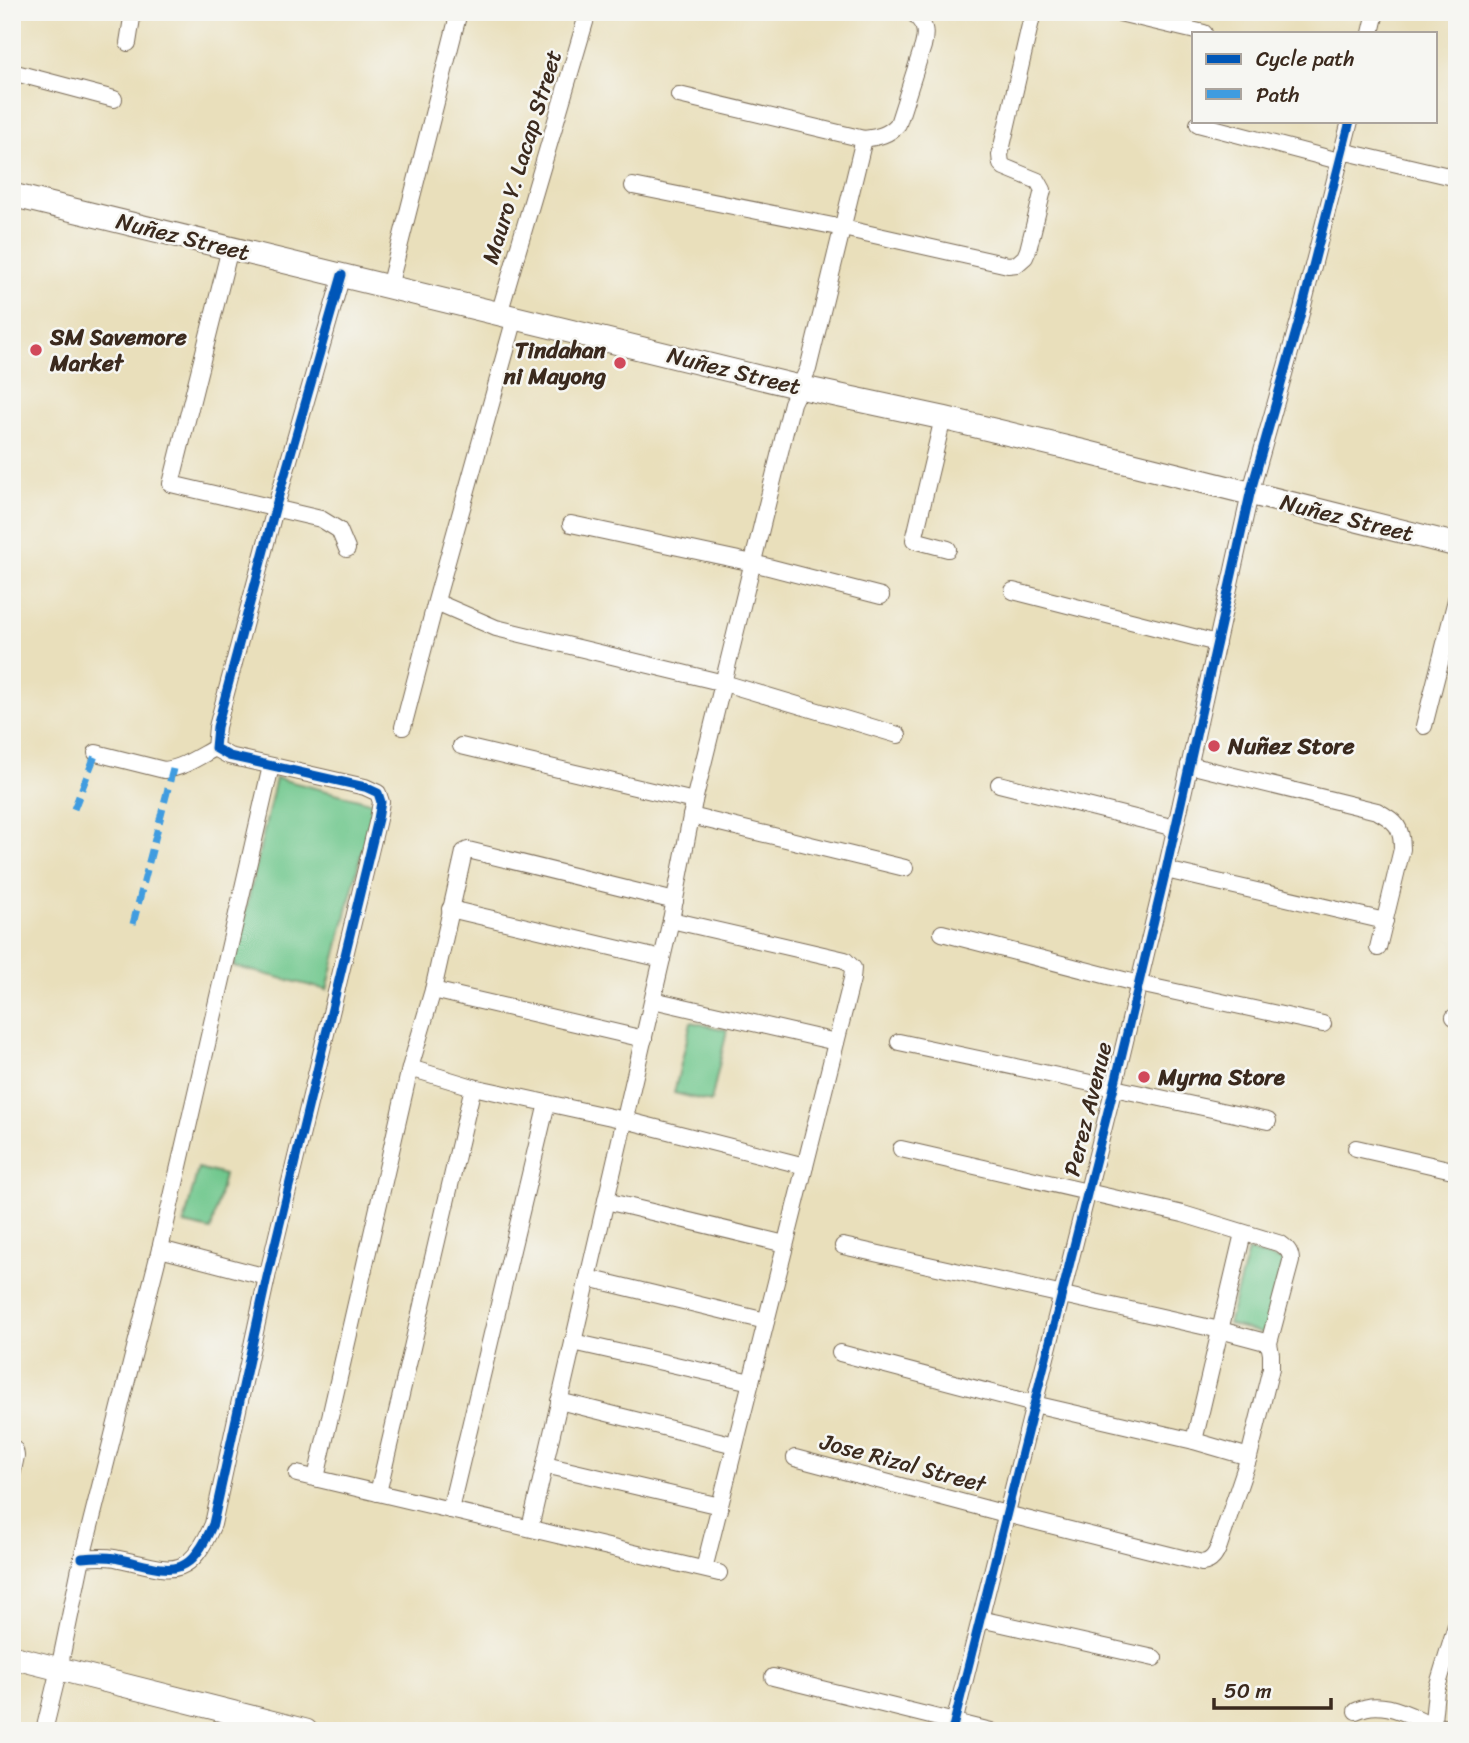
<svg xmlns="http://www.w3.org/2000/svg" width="1469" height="1743" viewBox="0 0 1469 1743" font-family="Sriracha,sans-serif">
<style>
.green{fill:#70c78d;stroke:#567856;stroke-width:2}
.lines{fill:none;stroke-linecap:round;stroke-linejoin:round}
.street-casing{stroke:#786955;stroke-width:18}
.secondary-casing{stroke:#786955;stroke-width:25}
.street{stroke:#fff;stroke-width:16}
.secondary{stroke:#fff;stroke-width:23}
.quiet{stroke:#3f9ce0;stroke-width:7;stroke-dasharray:14 7;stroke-linecap:butt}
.cycleway-casing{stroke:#f6f6f2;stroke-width:13}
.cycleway{stroke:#0057b8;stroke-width:9}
.poi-dot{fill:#d1495b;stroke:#f6f6f2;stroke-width:2.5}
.labels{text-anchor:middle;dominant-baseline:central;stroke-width:5;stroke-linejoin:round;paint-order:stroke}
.street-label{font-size:23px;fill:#3b2a1e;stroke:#f6f6f2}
.poi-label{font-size:23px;font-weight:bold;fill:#3b2a1e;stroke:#f6f6f2;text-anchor:start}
</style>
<rect width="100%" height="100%" fill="#f6f6f2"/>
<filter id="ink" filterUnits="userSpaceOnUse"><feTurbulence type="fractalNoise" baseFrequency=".0143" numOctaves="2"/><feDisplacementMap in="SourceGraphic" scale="14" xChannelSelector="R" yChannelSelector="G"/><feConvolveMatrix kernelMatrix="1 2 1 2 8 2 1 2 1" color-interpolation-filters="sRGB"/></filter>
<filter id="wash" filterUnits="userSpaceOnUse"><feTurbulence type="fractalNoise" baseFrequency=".00686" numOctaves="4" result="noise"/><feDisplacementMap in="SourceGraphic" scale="28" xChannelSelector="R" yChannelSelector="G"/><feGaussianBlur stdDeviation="1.57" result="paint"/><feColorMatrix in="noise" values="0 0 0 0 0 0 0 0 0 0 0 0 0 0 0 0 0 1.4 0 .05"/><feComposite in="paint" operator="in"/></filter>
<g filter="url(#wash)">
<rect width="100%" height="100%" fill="#e9dfbb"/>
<g class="green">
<polygon points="276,778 374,803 327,990 233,966"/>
<polygon points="691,1022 727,1030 711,1102 674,1093"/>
<polygon points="198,1168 224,1175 211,1230 184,1224"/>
<polygon points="1248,1251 1284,1261 1264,1334 1228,1324"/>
</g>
</g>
<g filter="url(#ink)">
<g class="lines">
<g class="street-casing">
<g id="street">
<polyline points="1115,12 1204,33"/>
<polyline points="1371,33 1376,12"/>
<polyline points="128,43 133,12"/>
<polyline points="12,72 114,99"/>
<path d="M679 95 864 139C878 137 889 135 898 124L923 46C927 30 925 24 912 12"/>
<polyline points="1198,124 1339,161"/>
<polyline points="1342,151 1457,178"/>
<polyline points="633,186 843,228 1008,265 1017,264 1025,257 1028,250 1043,190 1038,181 1004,167 1001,164 1000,155 1033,12"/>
<polyline points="230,248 171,484 321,519 339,530 347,549"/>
<polyline points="389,287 459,12"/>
<polyline points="499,314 588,12"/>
<polyline points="943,418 914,540 948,549"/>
<polyline points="571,524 753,563 881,596"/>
<polyline points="1013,591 1217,643"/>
<polyline points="443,605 496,628 724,683 898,735"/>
<polyline points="1424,726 1457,596"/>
<polyline points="403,727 436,601 515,318"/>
<polyline points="461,746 694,801"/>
<path d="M96 753 164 770C183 768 198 757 215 748"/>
<path d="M1189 765 1377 811C1396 821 1402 827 1402 849L1378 948"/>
<polyline points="999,784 1175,828"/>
<polyline points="691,816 905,868"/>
<polyline points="1166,870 1385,921"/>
<polyline points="450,909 662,959"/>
<polyline points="671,920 845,960 853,968 852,979 704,1569"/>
<polyline points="942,933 1139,984 1323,1024"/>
<polyline points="433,990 644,1039"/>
<polyline points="653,1000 836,1042"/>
<polyline points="1454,1017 1457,1018"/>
<polyline points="899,1042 1268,1121"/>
<polyline points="410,1068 473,1087 625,1120 805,1166"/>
<polyline points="1356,1148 1457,1171"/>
<polyline points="606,1201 785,1244"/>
<polyline points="843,1246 1220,1330 1269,1343"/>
<polyline points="160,1249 267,1277"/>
<polyline points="588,1278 766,1321"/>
<polyline points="573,1342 751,1382"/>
<polyline points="840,1353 1034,1404 1194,1441 1249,1457"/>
<polyline points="559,1401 735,1445"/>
<polyline points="1194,1441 1243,1233"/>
<polyline points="12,1448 15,1450 16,1456 12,1475"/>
<path d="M795 1458 1006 1514 1202 1563C1212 1562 1216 1554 1219 1546L1249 1457 1271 1368V1354L1269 1343 1291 1261C1291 1253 1288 1249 1281 1244L1183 1214 901 1149"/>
<polyline points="545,1465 720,1506"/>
<polyline points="297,1474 719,1573"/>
<polyline points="316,1478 410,1068 433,990 464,852 468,850 675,901"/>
<polyline points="378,1493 473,1087"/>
<polyline points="450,1510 547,1103"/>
<polyline points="530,1528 671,920 694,801 792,403 808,369 864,139"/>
<path d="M82 1558C93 1557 104 1556 115 1558 168 1569 187 1585 213 1524L267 1277 378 819 381 802 378 793 365 787 229 756 215 748 217 727 275 509 342 275"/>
<polyline points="980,1619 1154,1658"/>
<polyline points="773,1677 991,1731"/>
<path d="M1356 1711C1381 1698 1407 1714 1430 1724 1438 1727 1448 1728 1457 1730"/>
<polyline points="44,1731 59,1669 82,1558 160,1249 271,766"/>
<polyline points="952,1731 1114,1087 1166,870 1250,494 1300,317 1350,121"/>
<polyline points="1432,1731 1436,1691 1457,1622"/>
</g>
</g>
<g class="secondary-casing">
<g id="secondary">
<polyline points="12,195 799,387 943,418 1085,452 1457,545"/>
<polyline points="12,1657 306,1731"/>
</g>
</g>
<use href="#street" class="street"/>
<use href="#secondary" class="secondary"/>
<g class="quiet">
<polyline points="74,809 96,753"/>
<polyline points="133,924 173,769"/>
</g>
<g class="cycleway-casing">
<g id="cycleway">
<path d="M82 1558C93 1557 104 1556 115 1558 168 1569 187 1585 213 1524L267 1277 378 819 381 802 378 793 365 787 229 756 215 748 217 727 275 509 342 275"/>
<polyline points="952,1731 1114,1087 1166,870 1250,494 1300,317 1350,121"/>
</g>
</g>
<use href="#cycleway" class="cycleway"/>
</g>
</g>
<g class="poi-dot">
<circle cx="36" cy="350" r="7"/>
<circle cx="620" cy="363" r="7"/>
<circle cx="1214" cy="746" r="7"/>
<circle cx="1144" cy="1077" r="7"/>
</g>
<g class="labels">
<g class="street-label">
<text transform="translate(522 157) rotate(-73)">Mauro Y. Lacap Street</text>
<text transform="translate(183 237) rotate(14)">Nuñez Street</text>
<text transform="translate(734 371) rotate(14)">Nuñez Street</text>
<text transform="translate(1347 518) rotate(14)">Nuñez Street</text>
<text transform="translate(1088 1109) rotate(-76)">Perez Avenue</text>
<text transform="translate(903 1463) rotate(15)">Jose Rizal Street</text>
</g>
<g class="poi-label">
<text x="50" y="337">SM Savemore<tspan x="50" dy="26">Market</tspan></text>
<text x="606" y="350" text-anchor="end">Tindahan<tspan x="606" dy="26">ni Mayong</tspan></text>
<text x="1228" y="746">Nuñez Store</text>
<text x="1158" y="1077">Myrna Store</text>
</g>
</g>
<rect width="1469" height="1743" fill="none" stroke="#f6f6f2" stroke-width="42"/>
<rect x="1192" y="32" width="245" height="91" fill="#f6f6f2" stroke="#aba49d" stroke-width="2"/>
<rect x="1206" y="54" width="35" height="10" fill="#0057b8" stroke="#aba49d" stroke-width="2"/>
<text x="1256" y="66" font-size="21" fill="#3b2a1e">Cycle path</text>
<rect x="1206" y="89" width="35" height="10" fill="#3f9ce0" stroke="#aba49d" stroke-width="2"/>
<text x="1256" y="102" font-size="21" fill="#3b2a1e">Path</text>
<path d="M1214 1698v10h117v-10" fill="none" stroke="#3b2a1e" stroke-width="3.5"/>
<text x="1224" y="1698" font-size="21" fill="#3b2a1e" stroke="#f6f6f2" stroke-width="5" paint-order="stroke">50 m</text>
</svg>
